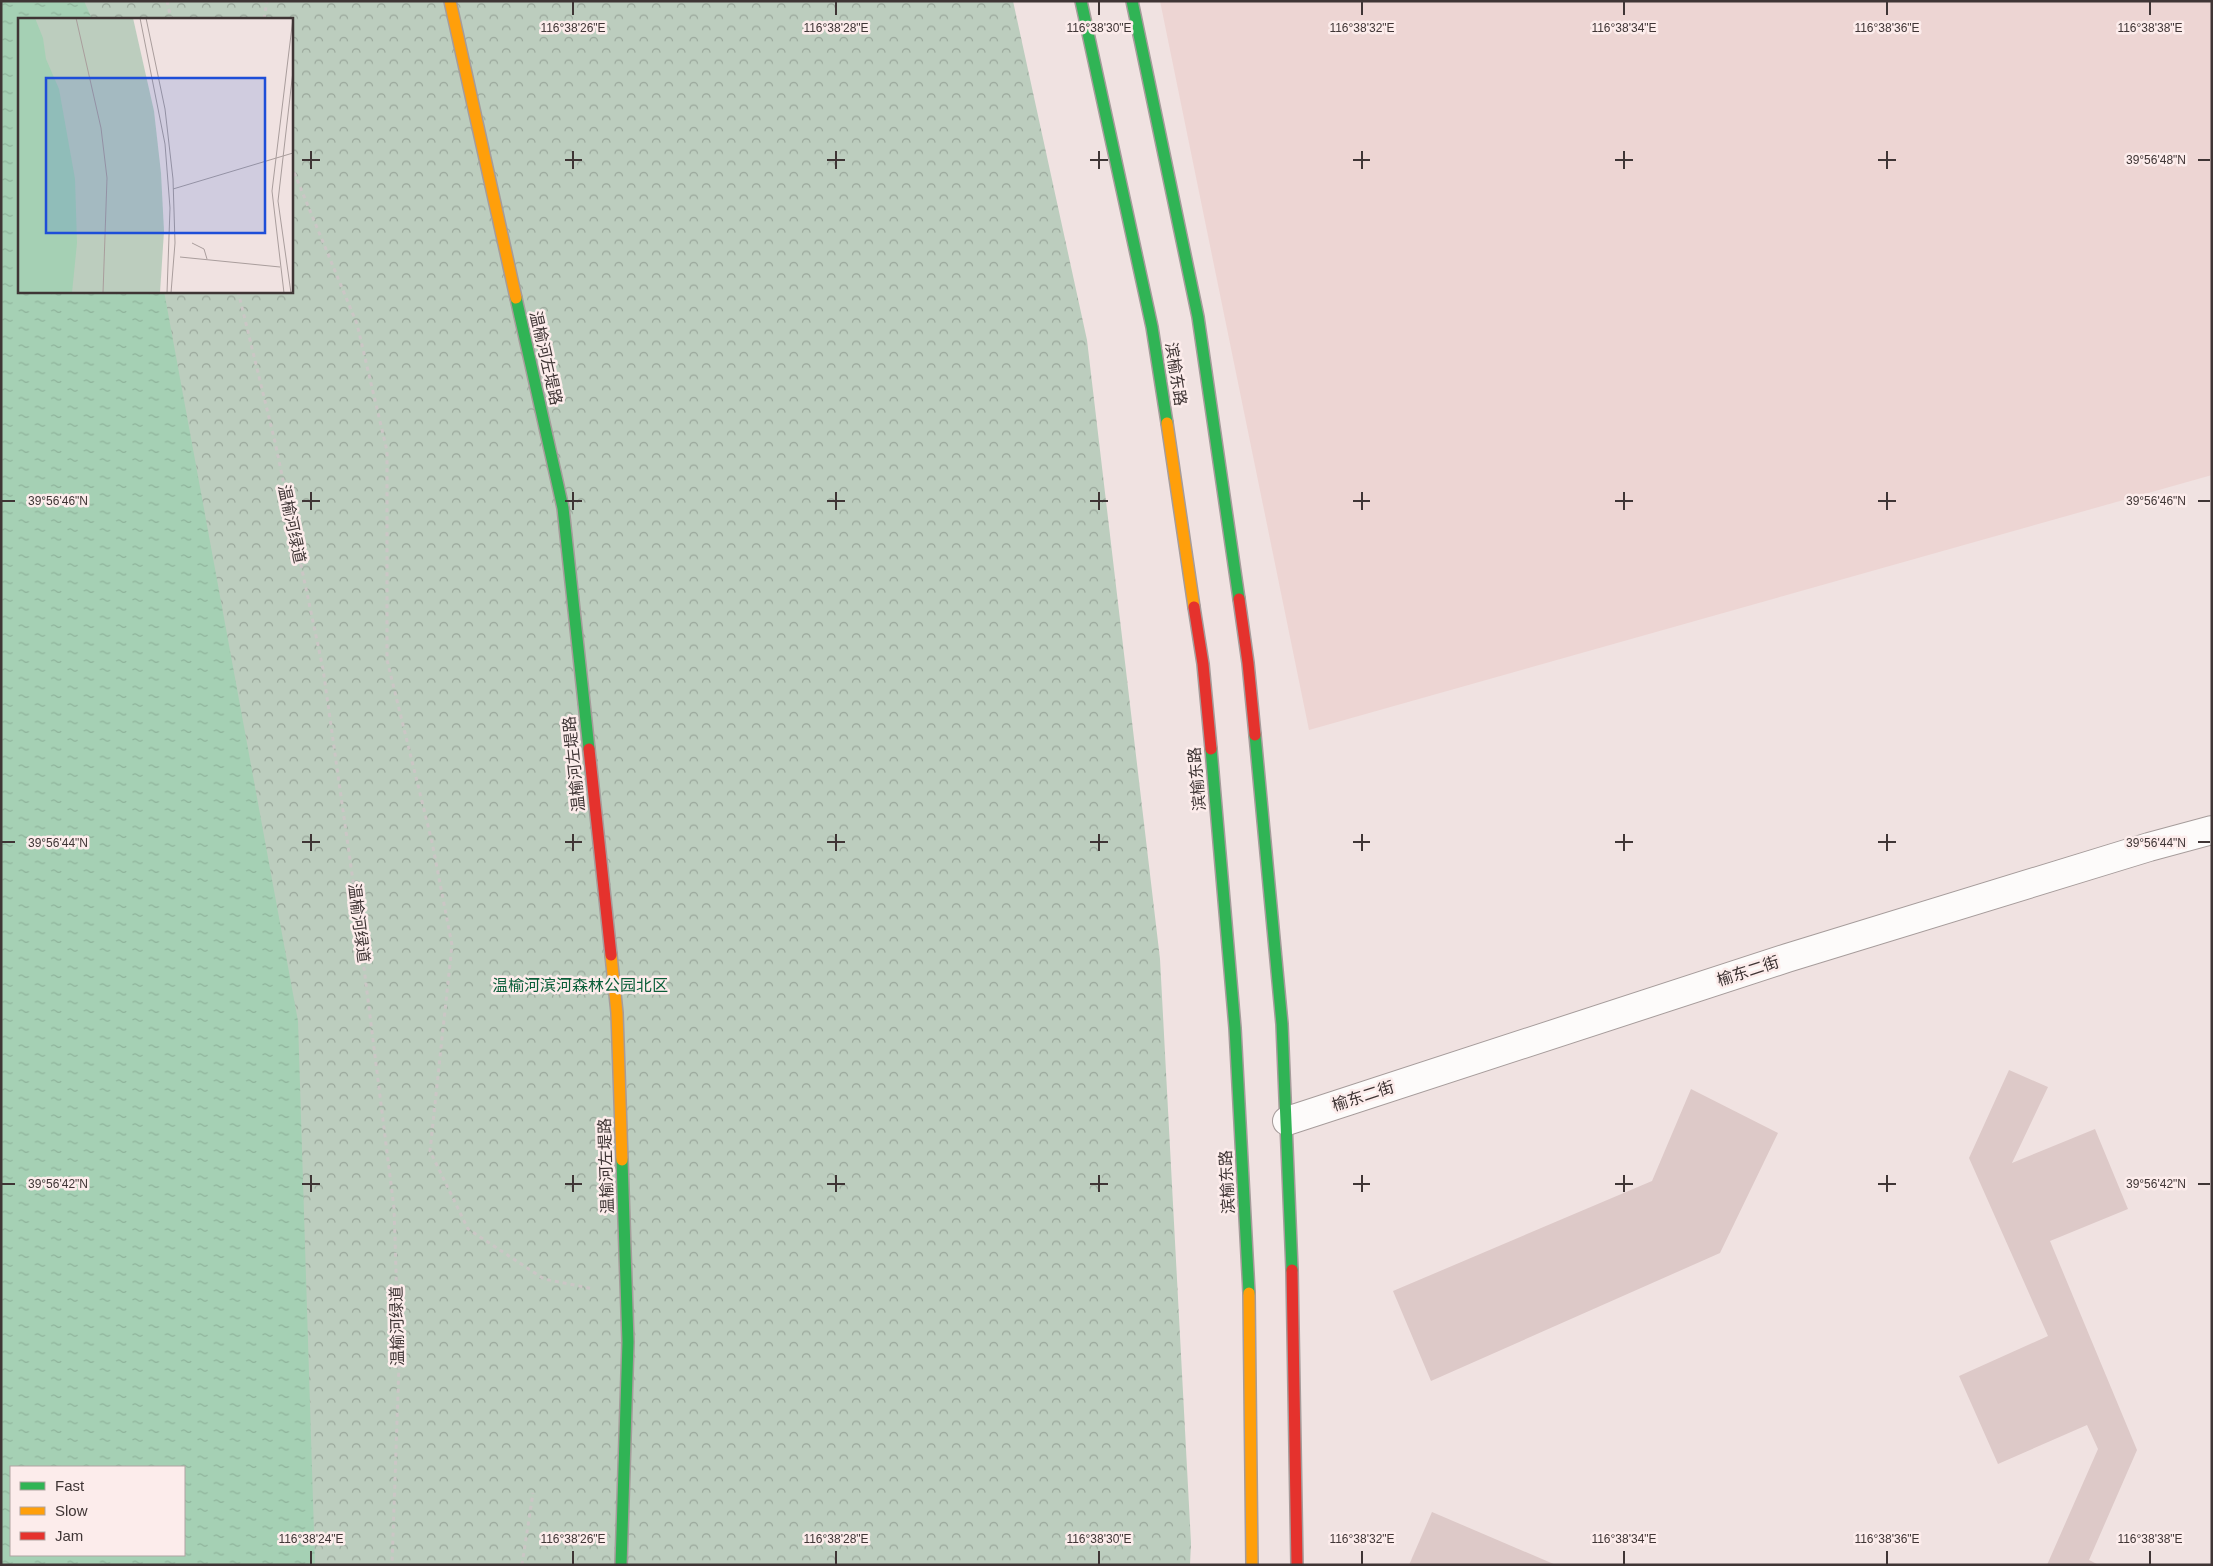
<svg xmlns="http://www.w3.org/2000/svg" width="2213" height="1566" viewBox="0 0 2213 1566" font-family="Helvetica,'Noto Sans SC',sans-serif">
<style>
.built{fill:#edd5d3}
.park{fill:url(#park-crowns);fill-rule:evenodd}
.water{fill:url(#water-ripples);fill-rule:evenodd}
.building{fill:#ddc9c8}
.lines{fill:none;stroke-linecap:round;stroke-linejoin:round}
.street-casing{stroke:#a69c9b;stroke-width:30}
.fast-casing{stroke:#a69c9b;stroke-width:14}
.slow-casing{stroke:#a69c9b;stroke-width:14}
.jam-casing{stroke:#a69c9b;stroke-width:14}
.path{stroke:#cbc6c5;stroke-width:3;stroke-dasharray:4 4;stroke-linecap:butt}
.street{stroke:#fdfbfa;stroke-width:28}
.fast{stroke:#30b455;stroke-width:11}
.slow{stroke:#ff9f0a;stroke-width:11}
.jam{stroke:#e5322d;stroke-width:11}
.ticks{fill:none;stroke:#3f3535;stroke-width:2}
.labels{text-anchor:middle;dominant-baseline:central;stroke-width:5;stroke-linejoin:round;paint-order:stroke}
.street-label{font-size:16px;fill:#3f3535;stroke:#fceceb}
.park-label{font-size:16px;fill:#095d38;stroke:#fceceb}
.inset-road{fill:none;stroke:#a99d9c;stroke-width:1}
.view{fill:#1d4ed8;fill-opacity:0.15;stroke:#1d4ed8;stroke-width:2.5}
.inset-edge{fill:none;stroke:#3f3535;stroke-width:2.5}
.ticks-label{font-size:12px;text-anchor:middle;fill:#3f3535;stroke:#fceceb;stroke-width:5;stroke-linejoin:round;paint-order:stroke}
</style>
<defs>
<pattern id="park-crowns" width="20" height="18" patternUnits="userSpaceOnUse" patternTransform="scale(1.25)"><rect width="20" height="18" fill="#bccdbe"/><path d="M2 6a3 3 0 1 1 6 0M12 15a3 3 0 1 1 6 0" fill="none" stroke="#9aa79b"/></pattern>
<pattern id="water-ripples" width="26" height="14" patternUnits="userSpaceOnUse" patternTransform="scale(1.25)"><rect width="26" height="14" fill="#a5d0b4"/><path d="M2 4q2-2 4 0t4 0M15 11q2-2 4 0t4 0" fill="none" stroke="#8fb39b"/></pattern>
</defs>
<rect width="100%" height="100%" fill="#f0e2e1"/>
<polygon class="built" points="1160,1 2212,1 2212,475 1309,730"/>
<path class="park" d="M1 1H1013L1087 340 1160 959 1191 1543 1190 1565H1ZM19 19H291V291H19ZM11 1467H184V1555H11Z"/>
<path class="water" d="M1 1H84L92 19H19V291H164L298 1021 315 1565H1ZM11 1467H184V1555H11Z"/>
<g class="building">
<polygon points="2009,1070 2048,1087 2012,1163 2095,1129 2128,1209 2050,1241 2137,1450 2089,1560 2099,1565 2047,1565 2098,1449 2087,1425 1998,1464 1959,1376 2048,1336 1969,1158"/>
<polygon points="1691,1089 1778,1133 1720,1253 1431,1381 1393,1291 1652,1181"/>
<polygon points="1432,1512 1556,1565 1409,1565"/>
</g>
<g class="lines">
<g class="street-casing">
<polyline id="street" points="1287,1121 1787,958 2149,847 2212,830"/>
</g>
<g class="fast-casing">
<g id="fast">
<polyline points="1081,1 1152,327 1167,423"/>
<polyline points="1132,1 1198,317 1239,599"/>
<polyline points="516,298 563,508 589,749"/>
<polyline points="1255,735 1282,1024 1292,1270"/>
<polyline points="1211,749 1235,1028 1249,1293"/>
<polyline points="621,1565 628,1342 622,1160"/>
</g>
</g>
<g class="slow-casing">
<g id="slow">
<polyline points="450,1 516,298"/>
<polyline points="1167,423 1194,607"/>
<polyline points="611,955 617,1013 622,1160"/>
<polyline points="1249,1293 1252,1565"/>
</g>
</g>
<g class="jam-casing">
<g id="jam">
<polyline points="1239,599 1248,663 1255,735"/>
<polyline points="1194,607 1203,664 1211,749"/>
<polyline points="589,749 611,955"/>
<polyline points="1292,1270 1297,1565"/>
</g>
</g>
<g class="path">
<polyline points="167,1 171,19"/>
<polyline points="264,19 267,1"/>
<polyline points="291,165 357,324 387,451 387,660 432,842 452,945 430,1151 468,1229 544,1279 594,1289"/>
<polyline points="238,291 275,442 323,669 354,888 394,1208 399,1364 392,1565"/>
<polyline points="522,1565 533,1493"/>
</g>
<use href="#street" class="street"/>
<use href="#fast" class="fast"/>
<use href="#slow" class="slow"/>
<use href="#jam" class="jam"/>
</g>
<path class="ticks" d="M573 2V15M836 2V15M1099 2V15M1362 2V15M1624 2V15M1887 2V15M2150 2V15M311 151V169M573 151V169M836 151V169M1099 151V169M1362 151V169M1624 151V169M1887 151V169M302 160H320M565 160H582M827 160H845M1090 160H1108M1353 160H1370M1615 160H1633M1878 160H1896M2198 160H2210M311 492V510M573 492V510M836 492V510M1099 492V510M1362 492V510M1624 492V510M1887 492V510M2 501H15M302 501H320M565 501H582M827 501H845M1090 501H1108M1353 501H1370M1615 501H1633M1878 501H1896M2198 501H2210M311 834V851M573 834V851M836 834V851M1099 834V851M1362 834V851M1624 834V851M1887 834V851M2 842H15M302 842H320M565 842H582M827 842H845M1090 842H1108M1353 842H1370M1615 842H1633M1878 842H1896M2198 842H2210M311 1175V1192M573 1175V1192M836 1175V1192M1099 1175V1192M1362 1175V1192M1624 1175V1192M1887 1175V1192M2 1184H15M302 1184H320M565 1184H582M827 1184H845M1090 1184H1108M1353 1184H1370M1615 1184H1633M1878 1184H1896M2198 1184H2210M311 1551V1564M573 1551V1564M836 1551V1564M1099 1551V1564M1362 1551V1564M1624 1551V1564M1887 1551V1564M2150 1551V1564"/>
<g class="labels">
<g class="street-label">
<text transform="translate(546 358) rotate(77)">温榆河左堤路</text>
<text transform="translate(1176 374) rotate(81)">滨榆东路</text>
<text transform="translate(292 524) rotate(78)">温榆河绿道</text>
<text transform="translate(574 764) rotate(-96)">温榆河左堤路</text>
<text transform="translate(1197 779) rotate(-95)">滨榆东路</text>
<text transform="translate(359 923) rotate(83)">温榆河绿道</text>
<text transform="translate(1748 971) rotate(-18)">榆东二街</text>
<text transform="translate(1363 1096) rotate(-18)">榆东二街</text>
<text transform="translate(606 1166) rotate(-92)">温榆河左堤路</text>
<text transform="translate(1227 1182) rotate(-93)">滨榆东路</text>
<text transform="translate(397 1326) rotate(-91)">温榆河绿道</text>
</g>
<g class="park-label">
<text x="580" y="985">温榆河滨河森林公园北区</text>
</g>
</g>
<g transform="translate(18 18)">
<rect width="275" height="275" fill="#f0e2e1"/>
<path d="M0 0H115L136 93 143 155 146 213 142 275H0Z" fill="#bccdbe"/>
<path d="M0 0H17L25 20 28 41 41 71 57 161 59 225 54 275H0Z" fill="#a5d0b4"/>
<path class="inset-road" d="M58 0 83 110 89 160 85 275M122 0 147 126 152 190 149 275M128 0 147 91 155 161 157 225 153 275M155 171 275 135M174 225 186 231 189 241M162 239 262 249M266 275 254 173 275 0M273 275 260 183 275 53"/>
<path class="view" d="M28 60H247V215H28Z"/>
<rect width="275" height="275" class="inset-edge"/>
</g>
<g class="ticks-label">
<text x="573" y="32">116°38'26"E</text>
<text x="836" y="32">116°38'28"E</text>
<text x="1099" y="32">116°38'30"E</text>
<text x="1362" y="32">116°38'32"E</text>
<text x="1624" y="32">116°38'34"E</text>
<text x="1887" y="32">116°38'36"E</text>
<text x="2150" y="32">116°38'38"E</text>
<text x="2156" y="164">39°56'48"N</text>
<text x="58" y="505">39°56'46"N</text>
<text x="2156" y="505">39°56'46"N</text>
<text x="58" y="847">39°56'44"N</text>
<text x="2156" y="847">39°56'44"N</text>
<text x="58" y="1188">39°56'42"N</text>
<text x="2156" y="1188">39°56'42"N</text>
<text x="311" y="1543">116°38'24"E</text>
<text x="573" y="1543">116°38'26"E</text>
<text x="836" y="1543">116°38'28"E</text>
<text x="1099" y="1543">116°38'30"E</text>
<text x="1362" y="1543">116°38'32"E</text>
<text x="1624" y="1543">116°38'34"E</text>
<text x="1887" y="1543">116°38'36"E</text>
<text x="2150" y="1543">116°38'38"E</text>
</g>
<rect width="2213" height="1566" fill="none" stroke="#3f3535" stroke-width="5"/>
<rect x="10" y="1466" width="175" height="90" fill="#fceceb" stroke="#b0a3a2"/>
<rect x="20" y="1482" width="25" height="8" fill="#30b455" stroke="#b0a3a2"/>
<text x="55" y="1491" font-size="15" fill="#3f3535">Fast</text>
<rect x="20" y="1507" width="25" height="8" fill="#ff9f0a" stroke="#b0a3a2"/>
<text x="55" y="1516" font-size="15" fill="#3f3535">Slow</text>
<rect x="20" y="1532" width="25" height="8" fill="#e5322d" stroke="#b0a3a2"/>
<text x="55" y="1541" font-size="15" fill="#3f3535">Jam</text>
</svg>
